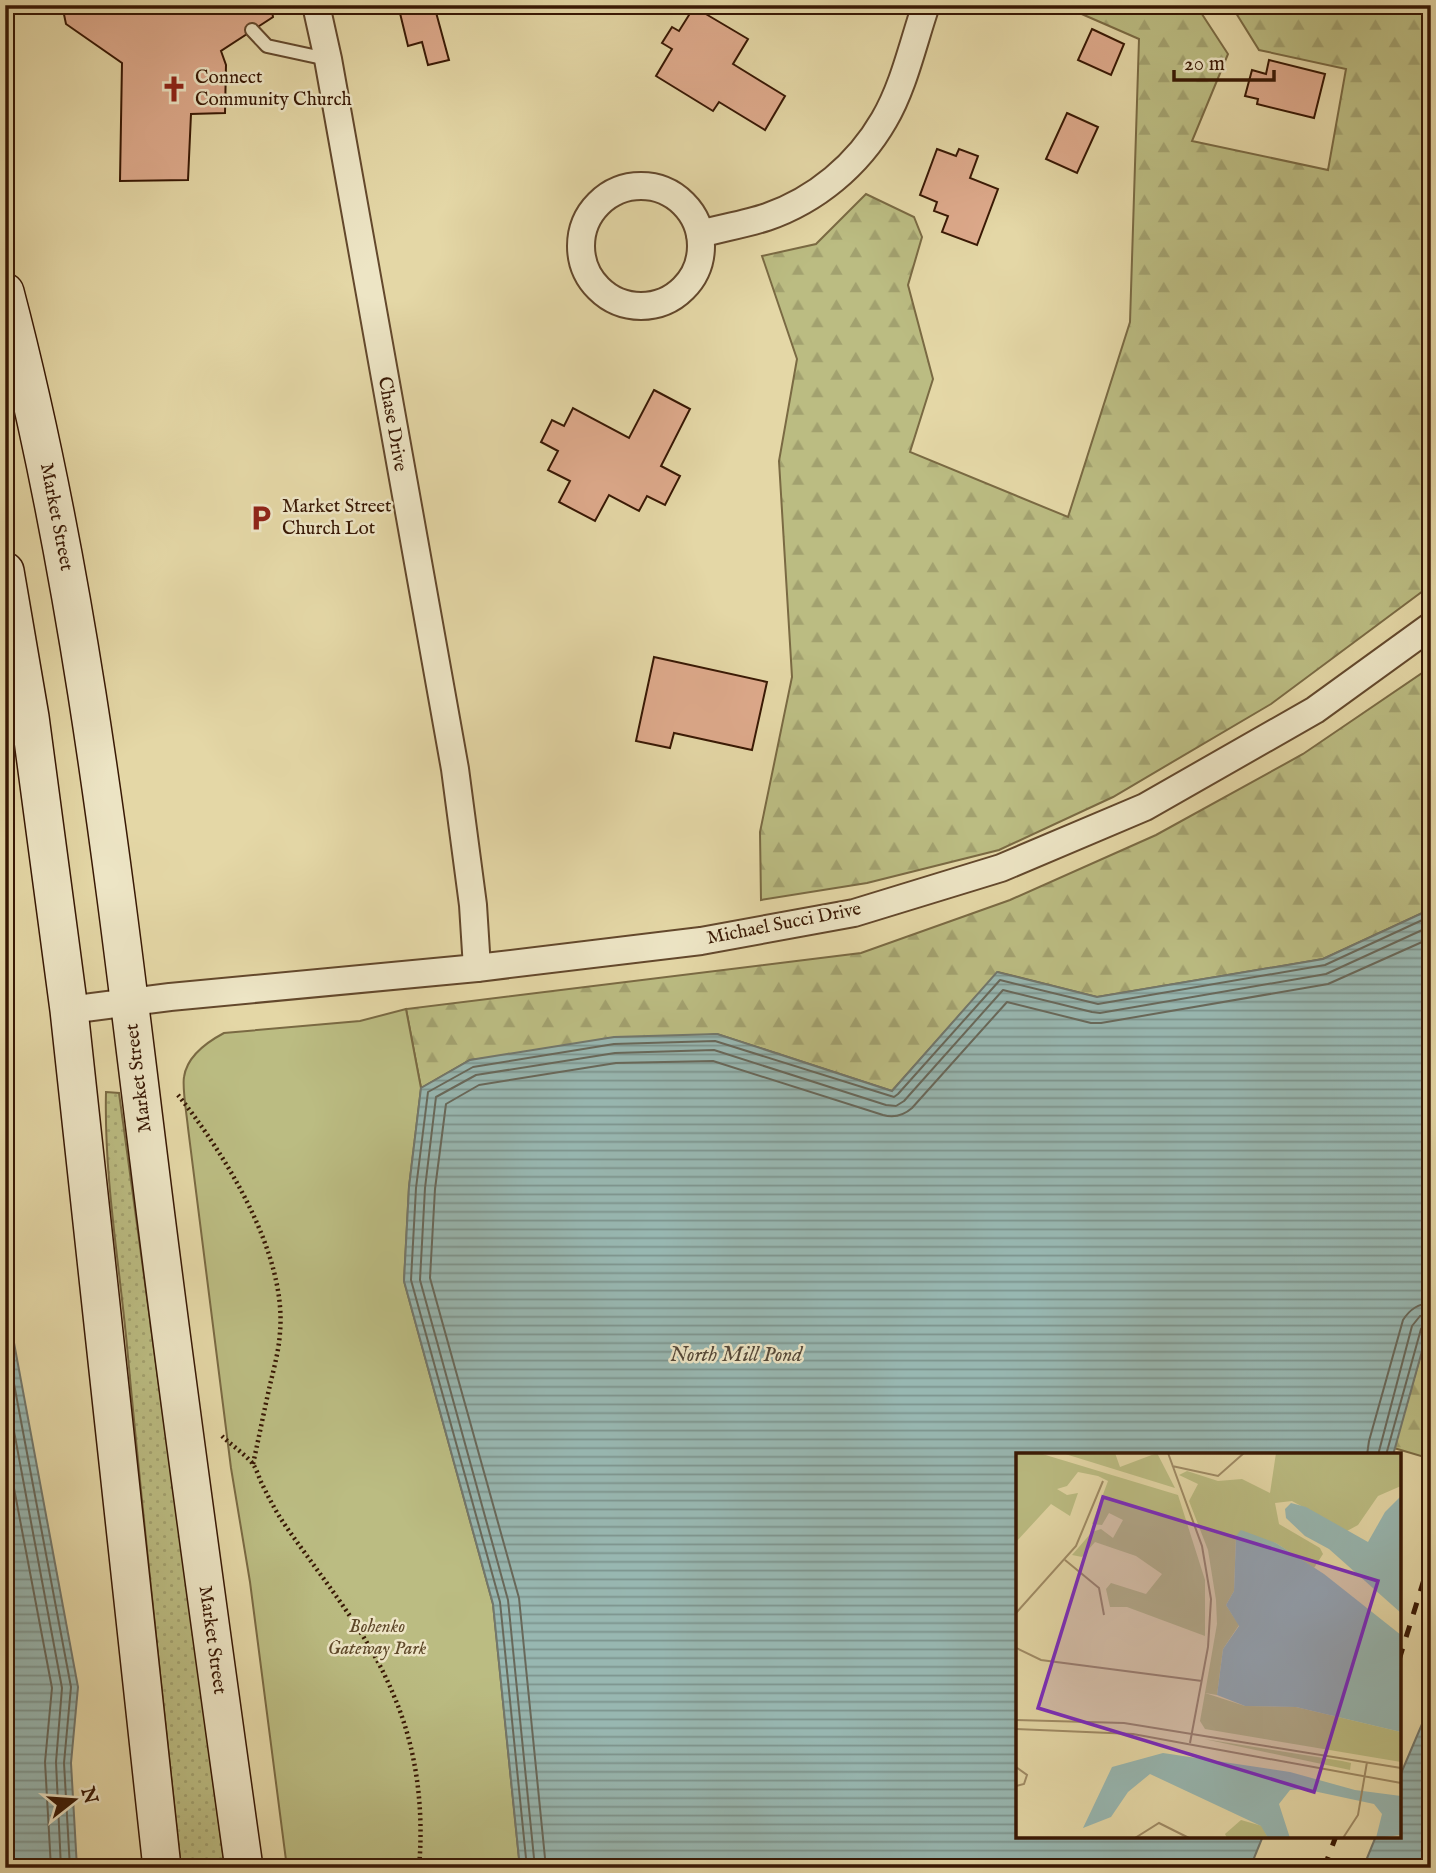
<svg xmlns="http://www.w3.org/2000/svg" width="1436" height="1873" viewBox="0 0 1436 1873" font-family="'IM FELL English',serif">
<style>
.grass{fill:url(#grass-dots);stroke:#7a6a43;stroke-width:2}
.forest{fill:url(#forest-firs);stroke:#7a6a43;stroke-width:2}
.park{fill:#bbbc82;stroke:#7a6a43;stroke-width:2}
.water{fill:url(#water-rules);stroke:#72776c;stroke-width:2}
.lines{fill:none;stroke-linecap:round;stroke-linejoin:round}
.shore{stroke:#68685a;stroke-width:2}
.building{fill:#deaa8c;stroke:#381804;stroke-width:2}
.service-casing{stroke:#63482c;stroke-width:16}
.minor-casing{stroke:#63482c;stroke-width:30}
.secondary-casing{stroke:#381804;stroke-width:40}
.path{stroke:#381804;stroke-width:4.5;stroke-dasharray:2 3.5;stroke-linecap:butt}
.service{stroke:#ede5c5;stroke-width:12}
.minor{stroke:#ede5c5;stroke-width:26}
.secondary{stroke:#ede5c5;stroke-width:37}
.rail{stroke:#381804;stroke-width:5;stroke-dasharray:12 12;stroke-linecap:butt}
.labels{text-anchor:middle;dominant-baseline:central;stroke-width:5;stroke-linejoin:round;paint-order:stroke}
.poi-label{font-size:19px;fill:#381804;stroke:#ede5c5;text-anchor:start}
.street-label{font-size:19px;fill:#381804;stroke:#ede5c5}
.park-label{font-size:19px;font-style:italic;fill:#5f492a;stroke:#ede5c5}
.water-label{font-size:21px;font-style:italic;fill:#554838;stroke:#ede5c5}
.inset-road{fill:none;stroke:#9f8b65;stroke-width:2}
.view{fill:#7b2cbf;fill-opacity:0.15;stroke:#7b2cbf;stroke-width:3.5}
.inset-edge{fill:none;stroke:#381804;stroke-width:3.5}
</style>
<defs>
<pattern id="grass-dots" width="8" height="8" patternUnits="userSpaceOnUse" patternTransform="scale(1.75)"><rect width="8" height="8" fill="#bbbc82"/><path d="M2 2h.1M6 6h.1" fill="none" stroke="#a2a16f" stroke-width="1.8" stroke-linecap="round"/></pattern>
<pattern id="forest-firs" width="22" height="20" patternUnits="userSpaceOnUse" patternTransform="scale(1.75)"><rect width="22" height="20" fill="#bbbc82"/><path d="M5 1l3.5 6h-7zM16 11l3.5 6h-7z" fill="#a2a16f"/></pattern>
<pattern id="water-rules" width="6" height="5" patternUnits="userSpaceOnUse" patternTransform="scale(1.75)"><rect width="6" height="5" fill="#98b7b1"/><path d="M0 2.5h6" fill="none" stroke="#7d948e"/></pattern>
</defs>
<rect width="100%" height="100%" fill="#e4d7a6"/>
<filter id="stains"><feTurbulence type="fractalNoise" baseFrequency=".00286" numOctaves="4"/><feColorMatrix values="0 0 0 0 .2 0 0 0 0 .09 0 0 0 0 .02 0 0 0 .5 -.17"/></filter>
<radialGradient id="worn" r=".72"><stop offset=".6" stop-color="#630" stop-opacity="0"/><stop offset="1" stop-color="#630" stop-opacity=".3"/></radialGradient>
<path class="grass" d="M106 1092 119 1093 225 1868H181C162 1694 143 1520 127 1346 119 1261 104 1177 106 1092Z"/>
<g class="forest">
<polygon points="1061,5 1196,5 1228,54 1192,141 1328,170 1346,69 1259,50 1231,5 1431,5 1431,585 1271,704 1113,797 999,850 867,883 761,900 760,832 792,677 779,461 797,359 762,256 816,244 866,194 914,217 922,237 908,285 933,379 910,452 1068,517 1130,322 1139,39"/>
<polygon points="1431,667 1431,909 1323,959 1097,997 998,972 892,1091 717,1034 470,1060 421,1088 406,1009 861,953 1010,900 1156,835 1303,754"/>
<polygon points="1431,1319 1431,1459 1394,1448"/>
</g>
<path class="park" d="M406 1009 421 1088 409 1187 404 1281 493 1604 520 1868H287L250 1582 231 1468 188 1128C187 1116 182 1088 184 1077 187 1056 207 1042 224 1033L360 1021Z"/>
<g class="water">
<polygon points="1431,909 1431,1319 1393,1455 1018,1455 1018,1836 1263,1836 1250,1868 520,1868 493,1604 404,1281 409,1187 421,1088 470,1060 614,1037 717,1034 892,1091 997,972 1097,997 1323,959"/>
<polygon points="5,1228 7,1239 9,1316 78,1687 71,1763 77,1868 5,1868"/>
<polygon points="1431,1703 1431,1868 1363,1868 1376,1836 1399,1836 1399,1778"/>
</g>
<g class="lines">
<g class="shore">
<polyline points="5,1336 71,1687 64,1763 70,1868"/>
<polyline points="5,1383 62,1688 56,1762 61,1868"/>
<polyline points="5,1441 52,1688 45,1762 51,1868"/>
<path d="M1367 1455 1369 1441 1403 1320C1410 1309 1418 1304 1431 1303"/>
<polyline points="1378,1455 1412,1326 1420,1316 1431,1314"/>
<polyline points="1386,1455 1421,1329 1424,1324 1431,1323"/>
<polyline points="527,1868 500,1602 411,1280 416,1188 428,1092 473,1067 614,1044 715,1041 894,1097 898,1094 1000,980 1098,1004 1325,965 1431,916"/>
<polyline points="535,1868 508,1600 420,1280 425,1188 436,1097 476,1075 615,1053 714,1050 886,1105 896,1106 904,1101 1003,990 1092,1012 1100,1013 1326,974 1431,926"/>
<path d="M546 1868 519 1598 430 1278 435 1189 446 1104 479 1085 616 1063 713 1061 883 1115C894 1118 903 1116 912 1108L1007 1002 1091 1023H1101L1328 984 1431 938"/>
</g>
</g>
<g class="building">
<polygon points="62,5 271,5 273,17 221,51 226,65 225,113 191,114 188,180 120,181 122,63 66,24"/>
<polygon points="398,5 434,5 449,60 428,65 422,42 408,46"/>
<polygon points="694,7 748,39 733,64 785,96 765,130 719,102 713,111 656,76 672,49 662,43 672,27 679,31"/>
<polygon points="1092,29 1124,44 1111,75 1078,60"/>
<polygon points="1269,60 1325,74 1314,118 1257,104 1258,99 1245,96 1252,70 1266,74"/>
<polygon points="1067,113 1098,127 1077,173 1046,159"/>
<polygon points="937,149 956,156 959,149 978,156 970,178 998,189 977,245 942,232 948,216 934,211 937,202 920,195"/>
<polygon points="654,390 690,409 661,466 680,476 665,505 647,496 639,511 609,495 595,521 559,502 570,481 548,470 558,451 541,442 552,420 564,426 573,408 629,438"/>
<polygon points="654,657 767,682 752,750 674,733 670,748 636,741"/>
</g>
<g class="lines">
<g class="service-casing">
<polyline id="service" points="252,30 267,46 327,59"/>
</g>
<g class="minor-casing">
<g id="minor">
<polyline points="316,5 328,59 455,769 473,905 477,968"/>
<circle cx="641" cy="246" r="60"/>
<path d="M700 234C722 228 746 224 767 217 816 200 858 165 884 120 904 86 913 43 926 5"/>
<polyline points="69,1010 170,997 477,968 701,941 854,913 1001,868 1145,807 1315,710 1431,626"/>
</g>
</g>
<g class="secondary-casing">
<g id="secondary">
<path d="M5 292C80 577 113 870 149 1161 178 1397 211 1632 244 1868"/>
<polyline points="5,571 30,717 69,1010 162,1868"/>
</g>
</g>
<g class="path">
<path d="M178 1095C225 1154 287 1254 280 1332 279 1350 274 1368 270 1385 264 1411 259 1437 253 1464"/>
<path d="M222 1436C231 1445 245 1454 253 1464 257 1470 259 1478 262 1484 269 1498 276 1512 285 1525 323 1580 369 1634 394 1696 417 1750 424 1809 419 1868"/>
</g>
<use href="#service" class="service"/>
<use href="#minor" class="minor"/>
<use href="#secondary" class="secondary"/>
<g class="rail">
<polyline points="1399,1660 1431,1557"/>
<polyline points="1324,1868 1336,1836"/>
</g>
</g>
<defs>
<g id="church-bare" transform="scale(2.1)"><path d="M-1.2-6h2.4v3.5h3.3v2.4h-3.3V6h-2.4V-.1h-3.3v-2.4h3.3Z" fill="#8f2418" stroke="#ede5c5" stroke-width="2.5" paint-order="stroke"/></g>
<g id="parking-bare" transform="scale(2.1)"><path d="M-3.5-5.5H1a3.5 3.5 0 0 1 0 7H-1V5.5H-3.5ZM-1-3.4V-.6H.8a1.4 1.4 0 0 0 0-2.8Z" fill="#8f2418" stroke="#ede5c5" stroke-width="2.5" paint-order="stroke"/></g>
</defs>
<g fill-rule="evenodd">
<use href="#church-bare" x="174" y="89"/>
<use href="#parking-bare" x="261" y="518"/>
</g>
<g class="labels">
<g class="poi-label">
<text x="195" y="78">Connect<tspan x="195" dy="22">Community Church</tspan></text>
<text x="282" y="507">Market Street<tspan x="282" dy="22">Church Lot</tspan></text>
</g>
<g class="street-label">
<text transform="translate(392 424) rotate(80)">Chase Drive</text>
<text transform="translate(56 517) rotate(79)">Market Street</text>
<text transform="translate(784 924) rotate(-11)">Michael Succi Drive</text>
<text transform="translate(139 1078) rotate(-97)">Market Street</text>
<text transform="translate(212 1640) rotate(82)">Market Street</text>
</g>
<g class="park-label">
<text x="377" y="1627">Bohenko<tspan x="377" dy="22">Gateway Park</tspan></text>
</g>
<g class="water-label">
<text x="736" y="1355">North Mill Pond</text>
</g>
</g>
<g transform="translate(1016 1453)">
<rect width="385" height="385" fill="#e4d7a6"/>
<path d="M188 286 326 308 335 310 334 317Z" fill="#bbbc82"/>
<path d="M0 0H23L162 42 189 127V183L111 154H94L90 136 95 130 130 141 146 121 120 103 79 89 66 104 56 102 76 79 85 76 97 85 107 67 93 60 86 72 76 71 92 28 82 23 62 19 51 33 41 36 51 42 62 40 54 63 35 51 0 89ZM46 0H99L104 14 141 0 159 35ZM260 0H385V33L362 43 342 72 331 78 276 48 259 50 263 71 304 95 307 101 298 115 260 90 220 83 218 138 210 152 223 172 207 196 201 242 189 240 201 171 200 147 192 97 173 48 182 31 163 22 171 18 202 28 226 26 254 40ZM225 367 246 373 252 385H211L209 381Z" fill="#bbbc82"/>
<path d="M189 240 229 253 280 254 385 279V309L189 276 184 268Z" fill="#bbbc82"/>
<path d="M385 43V160L313 96 289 83 270 65 269 56 275 50 290 54 352 89 369 59ZM225 77 260 90 308 121 385 182V279L280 254 229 253 201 242 207 196 223 173 210 152 218 138 220 83ZM147 300 274 319 339 337 385 343V382L360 385 366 361 358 351 288 336 274 337 263 351 274 385H252L245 373 134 321 112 339 95 364 67 375 96 314Z" fill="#98b7b1"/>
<path class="inset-road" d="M152 0 186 93 195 146 192 194 174 290M156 13 202 23 228 0M49 107 83 135 88 162M0 160 60 93 87 28M0 195 25 207 186 228M0 267 108 270 385 315M0 276 117 281 385 330M0 314 11 322 8 331 0 333M119 385 143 370 173 385M327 385 342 362 351 309"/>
<path class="view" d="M87 44 362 128 298 339 22 255Z"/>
<rect width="385" height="385" class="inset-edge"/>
</g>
<rect width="1436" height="1873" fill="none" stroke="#e4d7a6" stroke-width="28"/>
<rect x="7" y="7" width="1422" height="1859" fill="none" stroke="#381804" stroke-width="3.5"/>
<rect x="14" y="14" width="1408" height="1845" fill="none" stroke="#381804" stroke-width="2"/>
<g transform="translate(74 1800) rotate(73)" stroke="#ede5c5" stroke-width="5" paint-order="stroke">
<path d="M0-5L12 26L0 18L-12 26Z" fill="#381804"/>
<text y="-10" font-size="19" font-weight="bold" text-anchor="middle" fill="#381804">N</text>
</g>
<path d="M1174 70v10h100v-10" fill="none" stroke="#381804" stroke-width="3.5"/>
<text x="1184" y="70" font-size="21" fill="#381804" stroke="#ede5c5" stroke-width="5" paint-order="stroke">20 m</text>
<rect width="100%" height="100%" filter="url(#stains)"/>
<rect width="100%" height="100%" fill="url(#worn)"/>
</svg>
